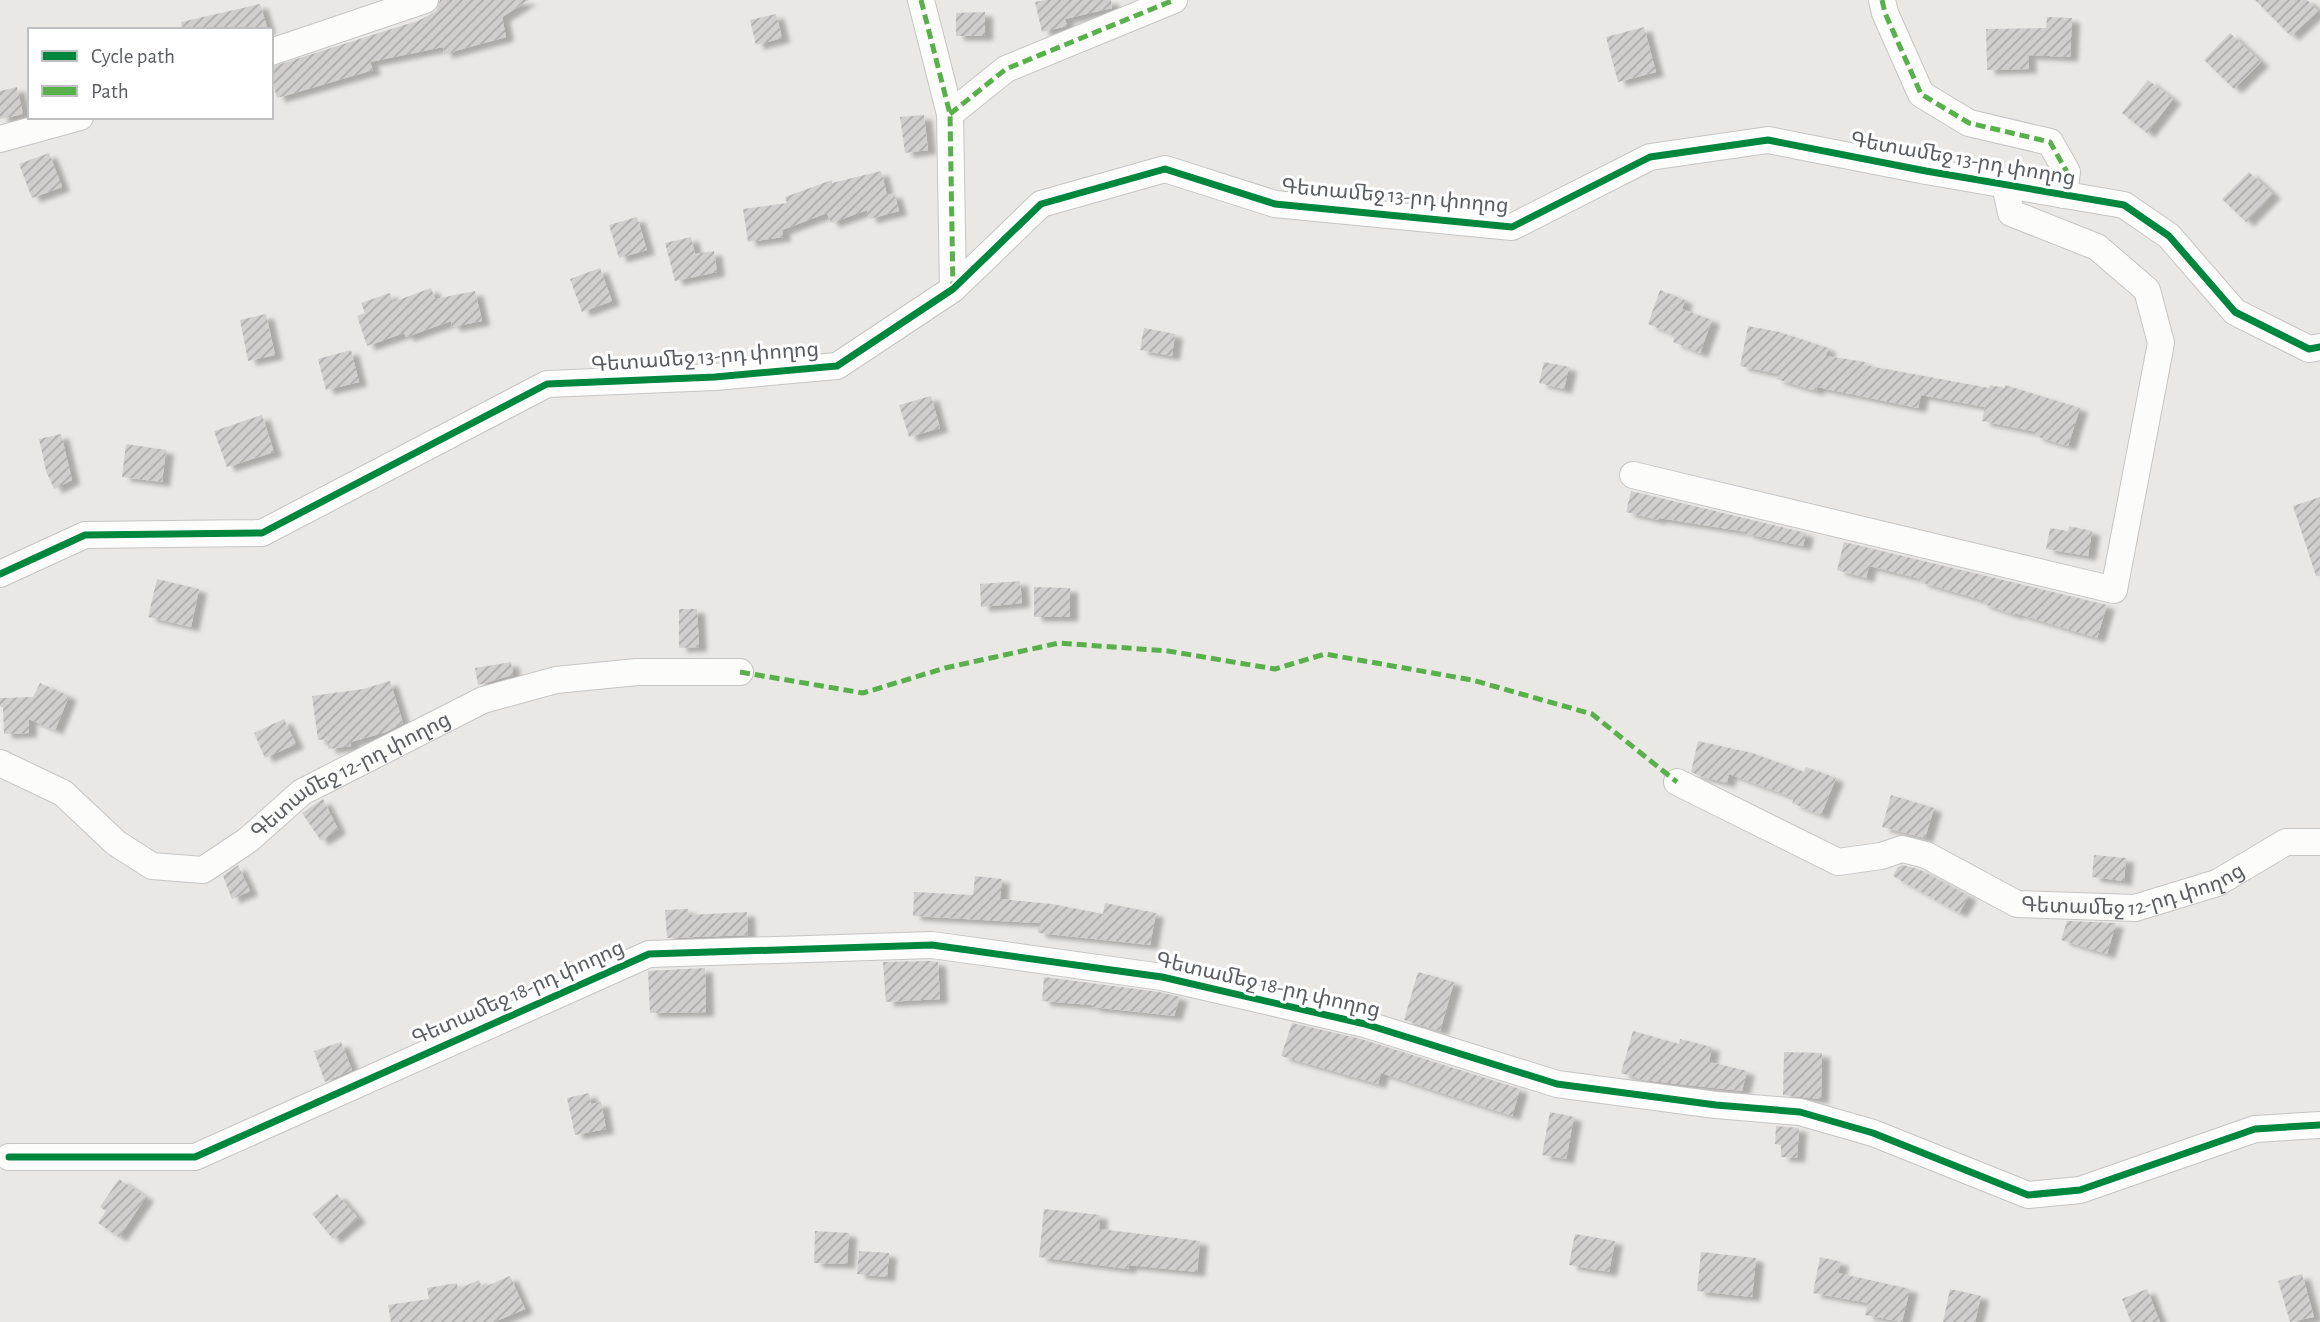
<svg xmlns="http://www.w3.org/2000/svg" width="2320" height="1322" viewBox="0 0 2320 1322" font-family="'Alegreya Sans','Noto Sans Armenian',sans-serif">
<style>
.building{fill:url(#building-hatch);filter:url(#shadow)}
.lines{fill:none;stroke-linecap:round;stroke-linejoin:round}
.street-casing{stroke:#c5c5c4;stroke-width:28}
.street{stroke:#fcfcfb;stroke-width:26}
.quiet{stroke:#58b04a;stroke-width:5;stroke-dasharray:10 5;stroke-linecap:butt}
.cycleway-casing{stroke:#fff;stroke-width:11}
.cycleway{stroke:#00873e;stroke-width:7}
.labels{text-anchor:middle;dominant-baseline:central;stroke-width:6;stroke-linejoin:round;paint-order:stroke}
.street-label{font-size:21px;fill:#5a5e62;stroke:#fff}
</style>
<defs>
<pattern id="building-hatch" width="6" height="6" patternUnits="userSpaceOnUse" patternTransform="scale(1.75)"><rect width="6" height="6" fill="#d1cfcd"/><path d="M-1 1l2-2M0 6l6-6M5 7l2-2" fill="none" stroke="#adabaa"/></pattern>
<filter id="shadow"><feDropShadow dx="8" dy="4.5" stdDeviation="2" flood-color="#0004"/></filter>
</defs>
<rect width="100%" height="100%" fill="#eae8e4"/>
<g class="building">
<polygon points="440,0 529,0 502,17 506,37 444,54 443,47 370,62 373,70 277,98 274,86 271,87 271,67 420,20 436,11"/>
<polygon points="1045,0 1111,0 1112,8 1065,19 1067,26 1042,32 1035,2"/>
<polygon points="2255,0 2307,0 2318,11 2291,36"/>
<polygon points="260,4 268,30 182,30 181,22"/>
<polygon points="985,12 985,36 956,36 956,13"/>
<polygon points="776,14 782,38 756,45 750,20"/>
<polygon points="2047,17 2072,18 2070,57 2028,55 2029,69 1987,70 1986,29 2046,28"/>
<polygon points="1644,27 1656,72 1618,82 1606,37"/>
<polygon points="2230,33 2261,62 2234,89 2204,60"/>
<polygon points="2148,80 2173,99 2147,133 2122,113"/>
<polygon points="17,87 23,114 0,119 0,91"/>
<polygon points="924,115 928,150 905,153 900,117"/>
<polygon points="49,153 62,187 32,198 19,164"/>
<polygon points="881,171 887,195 894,193 899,211 869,219 867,210 831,223 827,213 782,230 783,237 748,242 743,209 787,203 785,197 832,180 832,183"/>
<polygon points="2249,172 2273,194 2246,222 2222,199"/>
<polygon points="637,217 647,250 619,258 609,225"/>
<polygon points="691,237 695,254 714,251 717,272 675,281 665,243"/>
<polygon points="600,268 612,301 582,312 570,279"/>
<polygon points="431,288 435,299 475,291 482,321 452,327 451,321 406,337 404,333 367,346 357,316 365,313 361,303 390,293 393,302"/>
<polygon points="1660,290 1685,300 1682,309 1712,320 1700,353 1673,342 1675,335 1648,324"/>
<polygon points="266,314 275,355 248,361 240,320"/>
<polygon points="1748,326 1779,332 1828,348 1826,356 1865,362 1864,365 1989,388 1990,385 2005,388 2005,385 2080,408 2068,446 2035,436 2036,432 1982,421 1985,407 1921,395 1918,408 1817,387 1816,391 1776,379 1778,374 1740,366"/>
<polygon points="1144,328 1175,334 1172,356 1140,350"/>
<polygon points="351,350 359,382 326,390 318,359"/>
<polygon points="1544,362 1569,367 1564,389 1539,383"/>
<polygon points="931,396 940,428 909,437 899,405"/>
<polygon points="262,415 274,452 227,467 214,431"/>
<polygon points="61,434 72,480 54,489 46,471 39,439"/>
<polygon points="126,444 166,450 162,482 122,477"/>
<polygon points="1631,491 1806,533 1803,546 1747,534 1747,532 1659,518 1658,520 1626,512"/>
<polygon points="2320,497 2320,576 2316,576 2293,506"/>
<polygon points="2069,526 2092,531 2088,556 2046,549 2050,528 2068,531"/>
<polygon points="1844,542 2107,605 2097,638 2015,613 2015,615 1981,603 1982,600 1920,582 1921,579 1869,566 1866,578 1837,570"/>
<polygon points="157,579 199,589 191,627 148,617"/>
<polygon points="1020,581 1022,603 981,607 980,584"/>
<polygon points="1034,587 1070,588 1070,617 1034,617"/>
<polygon points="679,609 697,609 699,647 679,648"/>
<polygon points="511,662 513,675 478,685 475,668"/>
<polygon points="390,681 403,723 386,732 351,742 351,746 328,749 327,739 318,740 312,696 363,689"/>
<polygon points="40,683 69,696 55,730 29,719 29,733 4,734 3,708 0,706 0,698 33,697"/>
<polygon points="284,719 296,744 265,758 254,733"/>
<polygon points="1698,741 1752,753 1804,772 1806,767 1836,778 1821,815 1792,803 1794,798 1729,774 1727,783 1703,777 1691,772"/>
<polygon points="1891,795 1934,808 1925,838 1882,827"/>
<polygon points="323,799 338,829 321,841 302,813"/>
<polygon points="2094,855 2126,858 2124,881 2092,877"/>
<polygon points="238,865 250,891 232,899 223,876"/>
<polygon points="1903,865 1920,870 1969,896 1959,913 1893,876 1898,867"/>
<polygon points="975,876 1002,879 1000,899 1052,904 1103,914 1105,903 1156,913 1150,945 1038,933 1038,923 913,916 914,892 973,895"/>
<polygon points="688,909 689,915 747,912 748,935 667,938 665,910"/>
<polygon points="2067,921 2116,923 2107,954 2061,940"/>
<polygon points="931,961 938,962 940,999 886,1002 883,962"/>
<polygon points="705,968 706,1012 650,1013 648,971"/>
<polygon points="1418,972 1454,982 1440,1031 1404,1020"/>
<polygon points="1044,977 1159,992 1180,997 1174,1016 1092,1007 1092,1005 1042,1001"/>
<polygon points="1292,1023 1361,1039 1520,1089 1512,1116 1381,1073 1378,1084 1281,1056"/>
<polygon points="1633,1031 1679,1044 1680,1039 1712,1047 1709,1062 1747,1071 1742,1091 1644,1080 1621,1073"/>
<polygon points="341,1042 352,1070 325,1082 314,1051"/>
<polygon points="1784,1052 1822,1053 1821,1099 1783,1095"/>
<polygon points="589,1093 591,1104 601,1102 606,1129 575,1135 567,1098"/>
<polygon points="1550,1112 1574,1117 1566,1159 1542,1155"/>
<polygon points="1776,1126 1799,1128 1797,1158 1781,1157 1781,1145 1775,1144"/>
<polygon points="119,1179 146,1197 119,1237 98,1223 106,1211 100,1207"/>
<polygon points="337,1194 358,1218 333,1239 312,1214"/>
<polygon points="1044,1209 1100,1215 1099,1229 1200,1241 1197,1272 1129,1265 1128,1269 1039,1257"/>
<polygon points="815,1231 849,1233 847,1264 814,1263"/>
<polygon points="1575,1234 1615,1241 1609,1272 1569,1265"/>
<polygon points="859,1251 889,1253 887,1277 857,1274"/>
<polygon points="1701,1252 1756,1258 1752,1297 1697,1291"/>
<polygon points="1820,1257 1841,1262 1838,1273 1910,1289 1902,1322 1865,1315 1868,1303 1813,1293"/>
<polygon points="2302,1274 2314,1317 2290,1322 2278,1281"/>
<polygon points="510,1276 525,1309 494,1322 391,1322 388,1305 429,1299 427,1288 457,1283 458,1289 479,1280 482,1288"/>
<polygon points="1950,1289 1981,1296 1975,1322 1943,1322"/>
<polygon points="2147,1289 2160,1322 2131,1322 2122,1299"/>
</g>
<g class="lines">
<g class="street-casing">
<g id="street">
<polyline points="921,0 950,114 953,289"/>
<polyline points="1882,0 1885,13 1921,94 1969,123 2050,142 2067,172 2064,195"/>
<polyline points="271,52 425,0"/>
<polyline points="950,114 1006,69 1174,0"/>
<polyline points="0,139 80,117"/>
<polyline points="1633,475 2114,590 2161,343 2147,290 2097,247 2011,213 2005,185"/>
<polyline points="0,574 85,535 262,533 547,384 715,377 837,366 953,289 1041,204 1165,169 1275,204 1512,227 1650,157 1768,140 1926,171 2124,205 2169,236 2235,312 2309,349 2320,347"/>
<path id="s1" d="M0 763 63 793 116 843 152 866 203 870 248 840 302 792 483 700 556 680 637 672H740"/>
<path id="s2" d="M1677 782 1838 862 1881 856 1902 849 1926 855 2017 904 2135 908 2217 883 2286 842H2320"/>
<polyline points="9,1157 195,1157 649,954 932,945 1162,977 1365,1024 1557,1084 1716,1105 1800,1112 1873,1133 2028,1195 2080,1190 2255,1129 2320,1125"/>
</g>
</g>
<use href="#street" class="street"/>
<g class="quiet">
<polyline points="921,0 950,114 953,289"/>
<polyline points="1882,0 1885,13 1921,94 1969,123 2050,142 2067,172 2064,195"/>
<polyline points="950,114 1006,69 1174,0"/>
<polyline points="740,672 863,693 945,668 1059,643 1168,651 1275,669 1325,654 1472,680 1592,714 1677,782"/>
</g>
<g class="cycleway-casing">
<g id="cycleway">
<polyline points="0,574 85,535 262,533 547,384 715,377 837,366 953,289 1041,204 1165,169 1275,204 1512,227 1650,157 1768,140 1926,171 2124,205 2169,236 2235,312 2309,349 2320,347"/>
<polyline points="9,1157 195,1157 649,954 932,945 1162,977 1365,1024 1557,1084 1716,1105 1800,1112 1873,1133 2028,1195 2080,1190 2255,1129 2320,1125"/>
</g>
</g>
<use href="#cycleway" class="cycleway"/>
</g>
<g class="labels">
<g class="street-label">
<text transform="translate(1963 159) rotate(10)">Գետամեջ 13-րդ փողոց</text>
<text transform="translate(1395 196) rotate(5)">Գետամեջ 13-րդ փողոց</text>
<text transform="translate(705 357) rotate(-4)">Գետամեջ 13-րդ փողոց</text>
<text stroke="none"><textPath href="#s1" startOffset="413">Գետամեջ 12-րդ փողոց</textPath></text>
<text stroke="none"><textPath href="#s2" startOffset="492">Գետամեջ 12-րդ փողոց</textPath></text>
<text transform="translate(1268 985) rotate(13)">Գետամեջ 18-րդ փողոց</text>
<text transform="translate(518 993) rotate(-24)">Գետամեջ 18-րդ փողոց</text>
</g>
</g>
<rect x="28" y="28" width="245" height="91" fill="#ffffff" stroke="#bdbfc0" stroke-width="2"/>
<rect x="42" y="51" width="35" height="10" fill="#00873e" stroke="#bdbfc0" stroke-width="2"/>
<text x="91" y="63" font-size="21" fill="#5a5e62">Cycle path</text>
<rect x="42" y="86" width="35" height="10" fill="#58b04a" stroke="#bdbfc0" stroke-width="2"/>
<text x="91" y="98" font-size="21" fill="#5a5e62">Path</text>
</svg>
